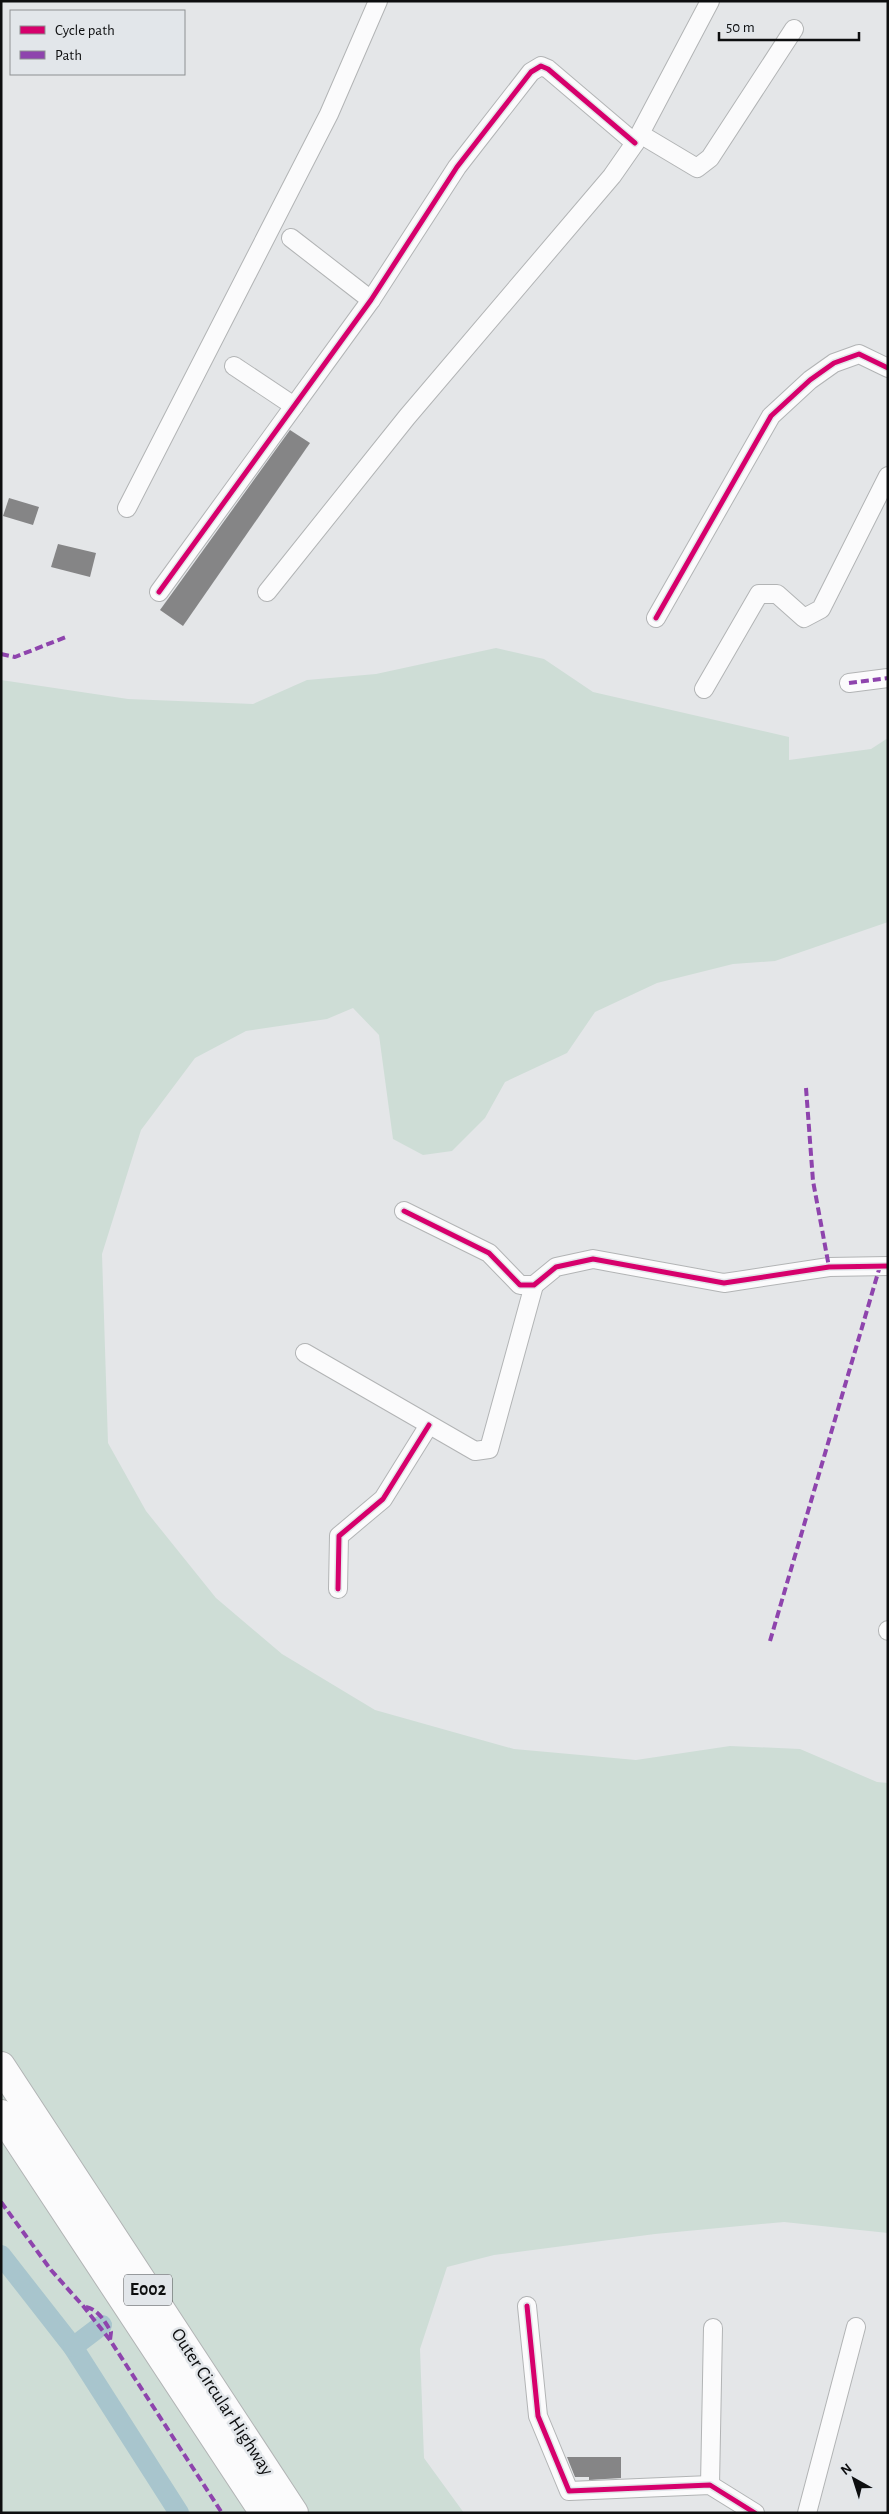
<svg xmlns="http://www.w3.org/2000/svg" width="889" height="2514" viewBox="0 0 889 2514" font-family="'Alegreya Sans',sans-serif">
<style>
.green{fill:#ceddd6}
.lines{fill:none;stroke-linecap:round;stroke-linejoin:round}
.canal{stroke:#a8c5cd;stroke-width:20}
.building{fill:#858586}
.minor-casing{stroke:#b2b4b5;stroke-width:20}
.motorway-casing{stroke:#b2b4b5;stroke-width:30}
.minor{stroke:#fbfbfc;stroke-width:18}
.motorway{stroke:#fbfbfc;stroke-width:28}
.quiet{stroke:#8e44ad;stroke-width:4;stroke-dasharray:8 4;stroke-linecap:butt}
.cycleway-casing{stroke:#e2e6ea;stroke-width:8}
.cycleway{stroke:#d6006c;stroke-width:5}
.labels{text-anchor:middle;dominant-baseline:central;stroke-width:5;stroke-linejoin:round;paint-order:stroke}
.shield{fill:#e2e6ea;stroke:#4d4f51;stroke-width:1}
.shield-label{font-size:18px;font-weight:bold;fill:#0d0e0f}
.street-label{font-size:19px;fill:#0d0e0f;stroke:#e2e6ea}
</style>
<rect width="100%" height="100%" fill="#e4e6e8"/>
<polygon class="green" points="496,648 544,659 593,692 789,737 789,760 871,749 888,738 888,922 775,961 733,964 657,983 595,1012 567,1053 505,1082 485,1118 452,1151 423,1155 393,1139 379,1035 353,1008 327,1019 246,1031 195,1058 141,1130 102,1254 108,1443 146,1511 216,1598 282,1654 375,1710 514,1749 636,1760 730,1746 800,1749 877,1782 888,1783 888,2233 784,2222 655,2234 494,2255 447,2267 420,2349 424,2458 464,2513 1,2513 1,680 128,699 253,704 307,680 376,674"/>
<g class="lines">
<g class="canal">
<polyline points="1,2255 73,2347 179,2513"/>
<polyline points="73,2347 102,2325"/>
</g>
</g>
<g class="building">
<polygon points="290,430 310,443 183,626 160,610"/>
<polygon points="9,498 39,507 33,525 3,516"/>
<polygon points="58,544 96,553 90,577 51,567"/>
<polygon points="567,2457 621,2457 621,2478 589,2480 589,2477 575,2477"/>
</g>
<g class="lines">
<g class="minor-casing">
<g id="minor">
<polyline points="640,134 697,168 710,158 794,29"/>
<polyline points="291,238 371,300"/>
<polyline points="234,366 294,406"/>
<polyline points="127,508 329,114 378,1"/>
<polyline points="159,592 371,300 457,167 531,72 541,66 548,69 635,143"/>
<polyline points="267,592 407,417 612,176 635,143 710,1"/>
<polyline points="656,618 771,416 810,380 834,363 859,354 888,368"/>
<polyline points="849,683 888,678"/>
<polyline points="704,689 759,594 777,594 804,618 821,609 888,476"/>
<polyline points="404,1211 489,1253 520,1285 534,1285 556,1267 593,1259 724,1283 829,1267 888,1266"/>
<polyline points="305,1353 475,1451 489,1449 534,1285"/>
<polyline points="338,1589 339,1536 383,1499 429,1425"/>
<polyline points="888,1631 888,1630"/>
<polyline points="527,2306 538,2416 569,2491 710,2485 755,2513"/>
<polyline points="710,2485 713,2328"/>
<polyline points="807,2513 856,2327"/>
</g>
</g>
<g class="motorway-casing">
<g id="motorway">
<polyline points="1,2066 294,2513"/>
<polyline points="1,2114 264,2513"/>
</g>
</g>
<use href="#minor" class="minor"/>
<use href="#motorway" class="motorway"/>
<g class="quiet">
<polyline points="1,654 15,657 66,637"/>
<polyline points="849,683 888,678"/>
<polyline points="806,1088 813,1181 829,1267"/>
<polyline points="770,1641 880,1266"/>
<polyline points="1,2202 51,2270 84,2307 110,2340 222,2513"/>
<path d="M86 2307C98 2309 106 2323 111 2332L110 2340"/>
</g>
<g class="cycleway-casing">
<g id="cycleway">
<polyline points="159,592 371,300 457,167 531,72 541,66 548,69 635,143"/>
<polyline points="656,618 771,416 810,380 834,363 859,354 888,368"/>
<polyline points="404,1211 489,1253 520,1285 534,1285 556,1267 593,1259 724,1283 829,1267 888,1266"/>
<polyline points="338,1589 339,1536 383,1499 429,1425"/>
<polyline points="527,2306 538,2416 569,2491 710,2485 755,2513"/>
</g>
</g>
<use href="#cycleway" class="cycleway"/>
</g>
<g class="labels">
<rect class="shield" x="124" y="2274.5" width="48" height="31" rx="4"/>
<g class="shield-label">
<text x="148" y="2290">E002</text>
</g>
<g class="street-label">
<text transform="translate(222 2402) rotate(57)">Outer Circular Highway</text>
</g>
</g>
<rect width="889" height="2514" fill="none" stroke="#0d0e0f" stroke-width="5"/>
<rect x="10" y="10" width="175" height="65" fill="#e2e6ea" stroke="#8d9092"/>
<rect x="20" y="26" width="25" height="8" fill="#d6006c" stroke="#8d9092"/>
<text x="55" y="35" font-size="15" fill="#0d0e0f">Cycle path</text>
<rect x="20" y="51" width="25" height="8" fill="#8e44ad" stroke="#8d9092"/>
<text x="55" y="60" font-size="15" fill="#0d0e0f">Path</text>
<g transform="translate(854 2479) rotate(321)" stroke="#e2e6ea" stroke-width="4" paint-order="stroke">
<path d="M0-4L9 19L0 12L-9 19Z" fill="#0d0e0f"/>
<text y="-8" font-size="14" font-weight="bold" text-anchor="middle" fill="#0d0e0f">N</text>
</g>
<path d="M719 32v8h140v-8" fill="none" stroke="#0d0e0f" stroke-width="2.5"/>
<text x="726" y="32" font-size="15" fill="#0d0e0f" stroke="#e2e6ea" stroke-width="4" paint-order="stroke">50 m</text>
</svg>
